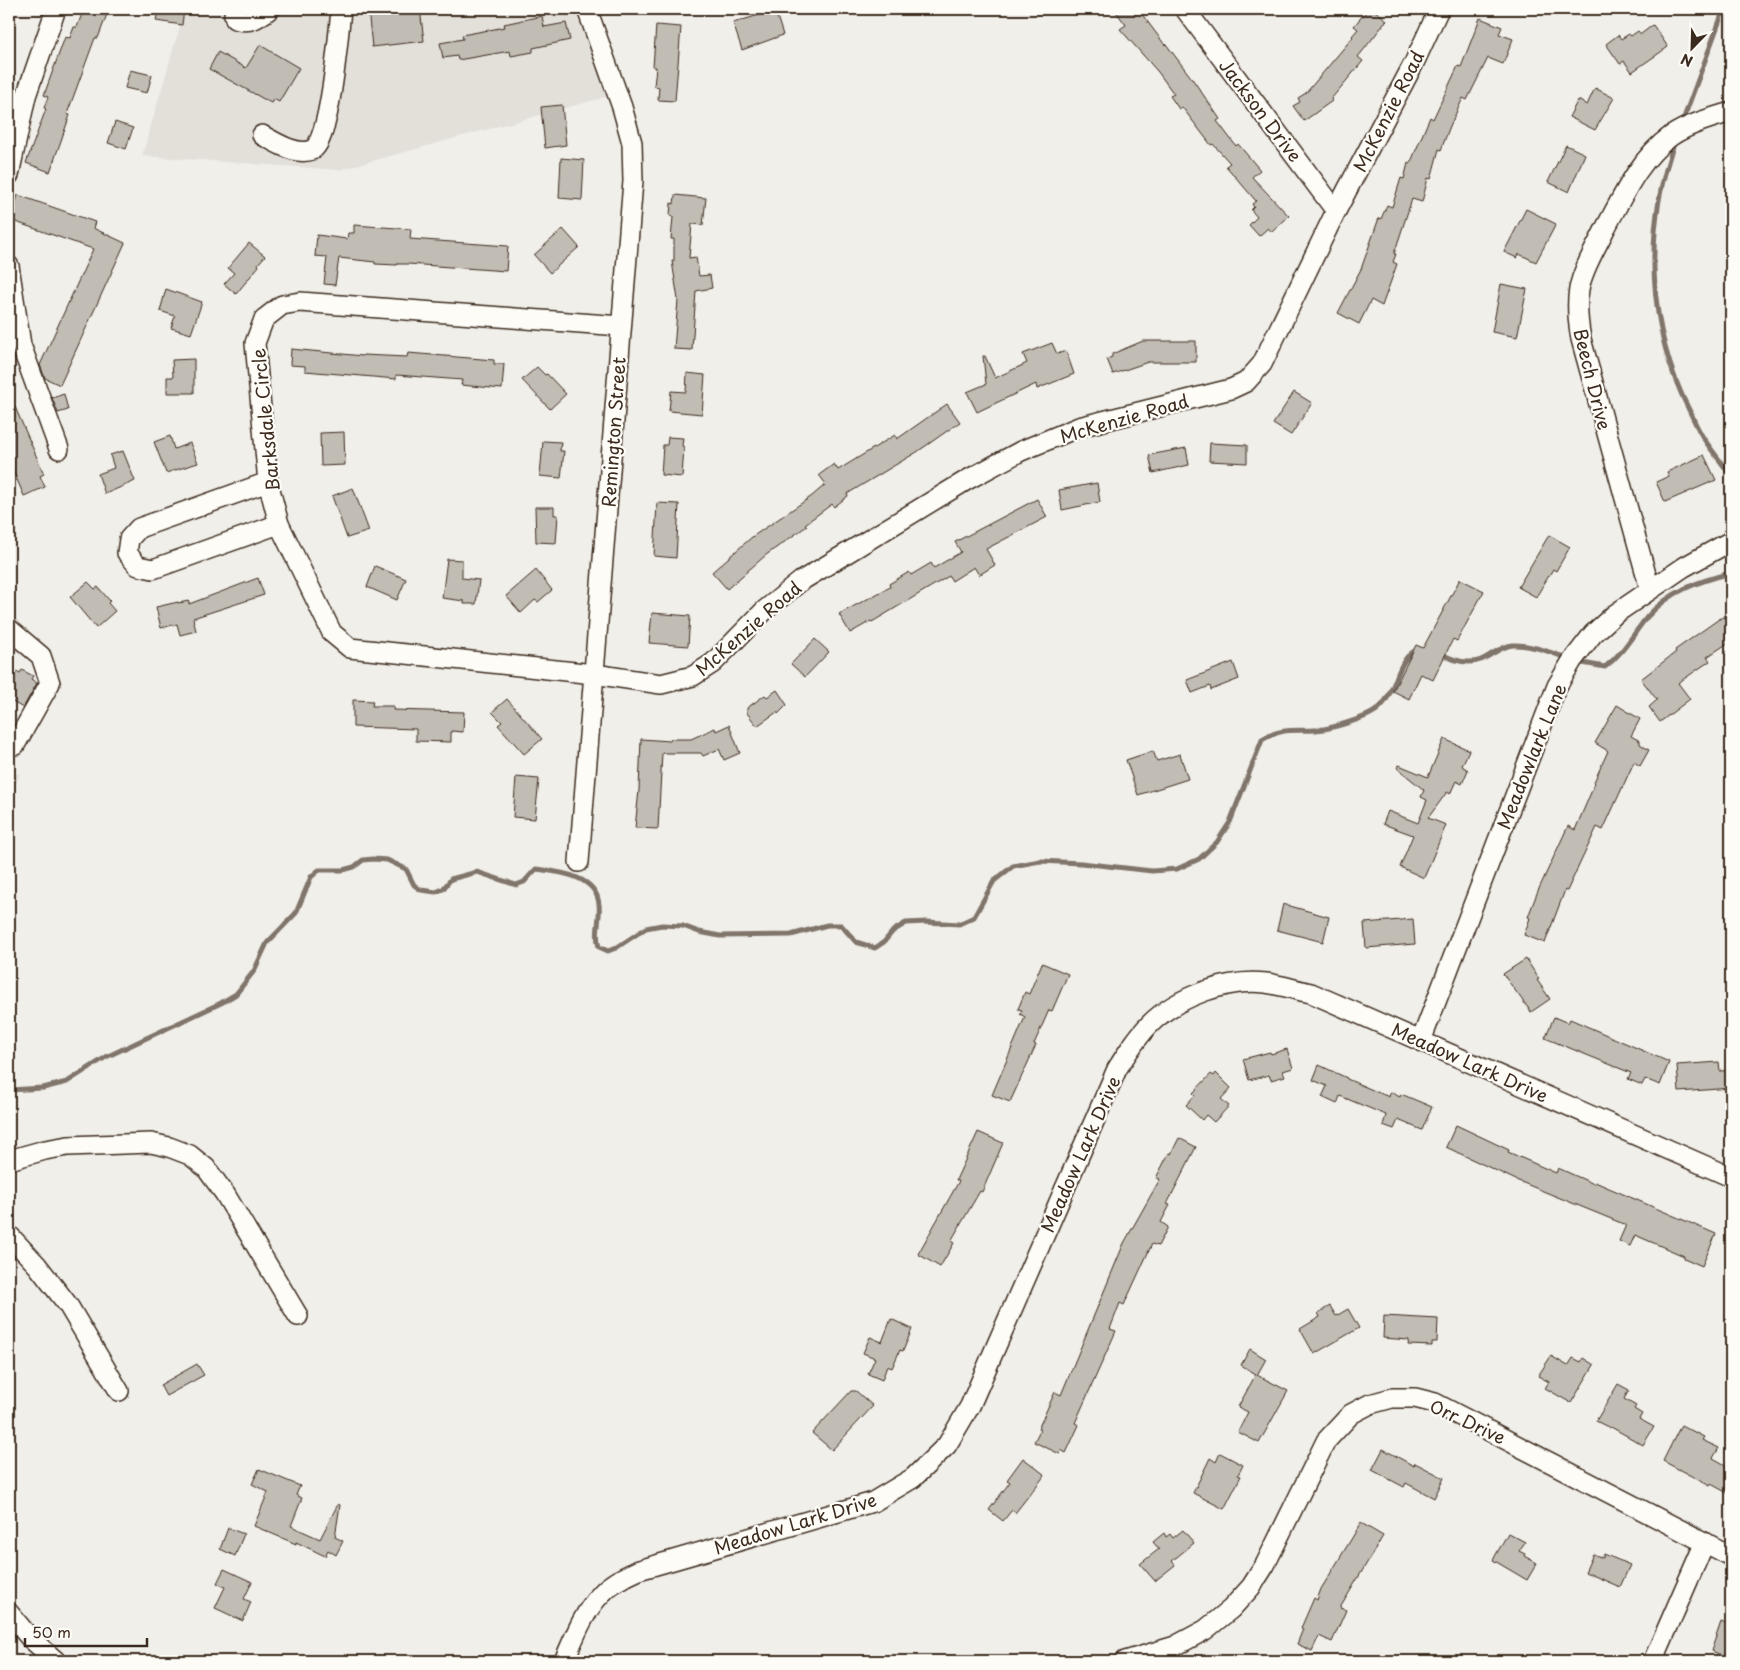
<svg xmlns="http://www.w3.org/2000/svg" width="1740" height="1670" viewBox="0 0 1740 1670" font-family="'Playpen Sans',sans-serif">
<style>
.built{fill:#e3e0da}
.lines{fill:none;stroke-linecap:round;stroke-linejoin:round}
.stream{stroke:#80746b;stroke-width:5}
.building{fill:#c1bcb4;stroke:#3b2a1e}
.minor-casing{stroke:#3b2a1e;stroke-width:22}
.minor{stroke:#fdfcf7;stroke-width:19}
.labels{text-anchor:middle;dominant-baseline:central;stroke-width:4.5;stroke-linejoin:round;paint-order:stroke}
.street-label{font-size:18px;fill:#3b2a1e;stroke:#fdfcf7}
</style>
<rect width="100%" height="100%" fill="#f1efea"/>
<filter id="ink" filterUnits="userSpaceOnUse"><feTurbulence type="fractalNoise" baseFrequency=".02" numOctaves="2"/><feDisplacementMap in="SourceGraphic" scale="10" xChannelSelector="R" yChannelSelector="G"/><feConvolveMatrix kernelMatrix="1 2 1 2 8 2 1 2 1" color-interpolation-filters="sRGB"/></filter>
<g filter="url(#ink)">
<g class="built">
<polygon points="185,9 583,9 613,95 339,170 142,156"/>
<polygon points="9,774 20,774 9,800"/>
</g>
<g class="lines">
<g class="stream">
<polyline points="1682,123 1724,9"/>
<path d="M1675 141C1643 228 1647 328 1690 412 1694 420 1698 430 1704 439 1712 451 1722 463 1731 476"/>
<path d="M1440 653C1452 660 1467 665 1481 660 1492 655 1501 646 1513 645 1531 644 1552 653 1569 659"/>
<path d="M1577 662 1605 667C1623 654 1633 634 1647 617 1670 591 1699 581 1731 573"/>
<path d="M9 1090 43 1088 67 1082 106 1057 221 1003 236 994 254 971 267 943 296 913 311 877 319 870H343L354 867 363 860 373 859 387 860 406 869 414 885 421 890 436 892 443 889 451 879 477 872 516 885 524 882 536 869C558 872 596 875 599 904 601 919 594 933 599 947L608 951 616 948 646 928 662 925 683 926 699 932 720 936 791 935 827 925H841L856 942 875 948 884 942 893 931 906 923 927 922 959 924 974 917 994 881 1013 866 1040 861 1081 863 1152 871 1177 869 1199 859 1217 842 1230 822 1262 740C1283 725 1301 733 1324 729 1335 727 1362 719 1372 713 1399 699 1393 656 1420 649"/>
</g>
</g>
<g class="building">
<polygon points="84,9 109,9 98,38 95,38 67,114 70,115 50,172 26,163 46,109 44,108 48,97 44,95 65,37 70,38 74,27 77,27"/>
<polygon points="158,9 184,9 182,25 156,21"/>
<polygon points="368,9 420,9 424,41 372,47"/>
<polygon points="1114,9 1138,9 1165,45 1166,44 1193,80 1220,119 1217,121 1236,146 1238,144 1260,170 1252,177 1289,216 1272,232 1268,228 1259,236 1249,225 1257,217 1251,210 1254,207 1252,204 1256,201 1226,166 1230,163 1213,144 1211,145 1182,107 1179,109 1170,96 1174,94 1158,72 1120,29 1126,25"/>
<polygon points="1368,9 1373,9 1387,20 1358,57 1363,61 1331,99 1332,101 1304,121 1293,106 1300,102 1298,98 1306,93 1353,37 1352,36 1358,29 1354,26"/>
<polygon points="775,10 783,35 742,50 733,23"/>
<polygon points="542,16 544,27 566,23 570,40 533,48 533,52 511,56 510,51 458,60 457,56 443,58 440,43 463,39 462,35 505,27 504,24"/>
<polygon points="1480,18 1502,27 1499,34 1513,39 1503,64 1488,58 1467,100 1463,98 1450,126 1441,150 1439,149 1431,179 1428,178 1422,202 1412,199 1394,254 1396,254 1393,262 1397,264 1382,306 1371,300 1359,324 1338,313 1361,269 1379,218 1381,219 1387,205 1392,207 1401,178 1404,179 1408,163 1410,164 1430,117 1433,119 1458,66 1461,67"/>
<polygon points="656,25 681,27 675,101 658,100 659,87 654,86 656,67 653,67"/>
<polygon points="1653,25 1668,47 1632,72 1624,61 1620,64 1606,44 1618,35 1621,39 1629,34 1631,36 1638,31 1641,34"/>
<polygon points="260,45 299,68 279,102 274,99 271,103 209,69 218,52 246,68"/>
<polygon points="130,70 152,75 147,93 125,88"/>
<polygon points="1595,88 1614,98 1595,130 1569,117 1578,100 1587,105"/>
<polygon points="562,105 566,145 545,148 541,107"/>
<polygon points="115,122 133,128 126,149 108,143"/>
<polygon points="1566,145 1585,154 1569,192 1548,182"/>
<polygon points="561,158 584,160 582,200 559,198"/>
<polygon points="18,195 95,222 93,228 125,243 60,385 45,378 40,365 93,249 10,220"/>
<polygon points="675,195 706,198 703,225 692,224 689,258 696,257 699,276 710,275 712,288 696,291 692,350 674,349 678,300 672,261 674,261 674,239 671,239 673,217 670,216 671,203 674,204"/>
<polygon points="1526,209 1556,224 1536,262 1519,254 1517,258 1504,252"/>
<polygon points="354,225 411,229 410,239 508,246 506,271 408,264 397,264 397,265 375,264 375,262 339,258 335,285 324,284 327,257 315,256 317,235 347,239 348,233 354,233"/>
<polygon points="563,229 579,247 550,273 534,255"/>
<polygon points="249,243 265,256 258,264 259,266 236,294 224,284 234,273 228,268"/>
<polygon points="1501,284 1527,289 1517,337 1492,332"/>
<polygon points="166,289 202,302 191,334 171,328 175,316 160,311"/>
<polygon points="1143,341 1196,341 1196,362 1148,362 1113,374 1107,359 1112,357 1112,354"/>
<polygon points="1052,343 1057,354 1066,351 1074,374 1037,389 1036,384 977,412 967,392 986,384 983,356 985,356 995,378 1027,363 1023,354"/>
<polygon points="291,349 363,356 363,355 407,357 408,353 494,360 494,364 504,364 502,389 461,385 462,380 396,375 396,379 305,371 305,366 290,365"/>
<polygon points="194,359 194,393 167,393 167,377 173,377 172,360"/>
<polygon points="537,367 545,375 547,374 566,394 550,409 522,380"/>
<polygon points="687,373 705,375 702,414 669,411 671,391 686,392"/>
<polygon points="1294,392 1312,403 1291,435 1273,424"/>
<polygon points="9,393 44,474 40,476 45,487 24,496 9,461"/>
<polygon points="64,394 68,410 58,413 52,398"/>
<polygon points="947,404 960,422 917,452 847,494 848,496 834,507 832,504 805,524 807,526 766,555 727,589 712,572 752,537 812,496 826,484 819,475 834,464 838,470 895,435 897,439"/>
<polygon points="344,432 345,465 321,466 320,433"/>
<polygon points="170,436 174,449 190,443 198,463 166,473 154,442"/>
<polygon points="668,437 683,438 682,446 684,447 682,477 661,475 663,445 667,445"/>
<polygon points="543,441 561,442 560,451 564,451 561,478 540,476"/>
<polygon points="1210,443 1247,445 1247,463 1209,461"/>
<polygon points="1186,448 1189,465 1153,473 1149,455"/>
<polygon points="123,451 135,481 105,494 98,474 114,468 110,455"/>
<polygon points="1704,455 1716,480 1665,502 1656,482 1669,476 1667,472"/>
<polygon points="1097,483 1100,502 1062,510 1059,490"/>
<polygon points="353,488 369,531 347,538 332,496"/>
<polygon points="1037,499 1047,517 986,549 995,565 979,575 974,567 952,581 949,576 872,622 871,621 850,633 839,614 890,587 889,584 909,572 911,575 931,563 934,568 961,552 955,542"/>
<polygon points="657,503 679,504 676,558 654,556"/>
<polygon points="535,507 554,507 554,515 558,515 556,543 536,542"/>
<polygon points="1549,535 1570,547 1556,571 1553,569 1536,597 1518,587"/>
<polygon points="447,559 462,560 462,578 479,580 476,604 464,604 464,601 442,598"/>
<polygon points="375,566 406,579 397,600 367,587"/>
<polygon points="536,570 552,590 538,602 535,600 521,613 506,596"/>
<polygon points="258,578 264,595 193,618 196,631 180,635 177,624 161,628 156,607 178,602 178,603 189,601 189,604"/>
<polygon points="1460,579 1484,591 1457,641 1453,639 1433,680 1421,674 1409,699 1393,691 1416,645 1423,648"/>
<polygon points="88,582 95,589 98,587 110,601 108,603 115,611 96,628 70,597"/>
<polygon points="652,613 690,616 688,646 649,643"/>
<polygon points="1731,614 1731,641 1707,657 1710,661 1678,683 1690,699 1660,722 1649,707 1657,700 1641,679 1676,652 1675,650 1719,619"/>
<polygon points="815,639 829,652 805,677 791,664"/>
<polygon points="1233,662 1239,679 1211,690 1210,686 1192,693 1187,680"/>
<polygon points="9,667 20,673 22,670 33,676 31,679 37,683 23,708 9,700"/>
<polygon points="777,690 787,705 778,714 777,712 757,726 747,713 747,708 765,695 767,697"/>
<polygon points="507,699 542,739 524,754 498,725 502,722 492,712"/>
<polygon points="353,700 373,701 372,706 394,706 393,710 464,712 463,732 451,731 451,742 416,741 416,729 353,727"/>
<polygon points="1617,705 1640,719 1631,736 1640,741 1640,744 1649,750 1640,766 1634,762 1603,830 1597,827 1567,891 1565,890 1545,943 1524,935 1530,918 1528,917 1537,893 1568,826 1575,830 1595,783 1594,782 1608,751 1595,743"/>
<polygon points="729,725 740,753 724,760 719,749 703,756 701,753 662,753 658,829 635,828 639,790 641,739 670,741 670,739 691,739 715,728 716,731"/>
<polygon points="1444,739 1469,750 1462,766 1468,770 1462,784 1456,781 1450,794 1447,792 1428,818 1446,825 1424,878 1400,867 1413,835 1383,824 1388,811 1418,823 1427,800 1421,797 1424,790 1397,768 1399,765 1428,777"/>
<polygon points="1153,751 1157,761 1180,754 1188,779 1138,795 1126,760"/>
<polygon points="516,777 539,779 535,819 513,817"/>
<polygon points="1283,904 1329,917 1323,942 1277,930"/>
<polygon points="1413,919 1415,944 1366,948 1364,923"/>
<polygon points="1526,959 1539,979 1537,980 1550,999 1531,1012 1503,974"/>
<polygon points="1042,963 1068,974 1052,1011 1049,1010 1034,1044 1036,1045 1010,1102 992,1095 1025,1017 1020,1014 1022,1010 1018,1009 1025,992 1029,994"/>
<polygon points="1554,1017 1568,1023 1570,1019 1669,1062 1660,1085 1645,1079 1642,1085 1628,1079 1631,1073 1545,1038"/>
<polygon points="1287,1049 1293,1068 1283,1071 1285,1076 1271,1080 1269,1075 1249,1080 1243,1059 1270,1052 1271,1054"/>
<polygon points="1719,1062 1720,1071 1731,1070 1731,1088 1679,1092 1677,1065"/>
<polygon points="1319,1065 1347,1078 1347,1079 1389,1097 1390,1092 1400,1097 1401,1094 1432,1107 1422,1130 1398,1120 1394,1129 1383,1125 1386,1115 1340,1096 1337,1104 1322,1097 1327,1086 1313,1080"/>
<polygon points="1216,1073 1231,1088 1221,1099 1229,1106 1214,1122 1206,1115 1202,1120 1186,1105 1195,1095 1193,1093 1211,1074 1214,1076"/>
<polygon points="1456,1125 1509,1150 1508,1152 1556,1173 1558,1168 1594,1184 1595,1182 1716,1234 1702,1266 1684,1258 1684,1256 1635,1235 1630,1246 1619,1241 1626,1225 1516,1180 1446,1147"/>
<polygon points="978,1132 1003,1143 982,1192 980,1191 951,1241 954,1243 940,1267 918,1254 959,1181 956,1180"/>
<polygon points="1179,1138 1196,1147 1167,1204 1170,1205 1161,1222 1168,1227 1158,1246 1152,1244 1124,1305 1120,1303 1110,1329 1116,1331 1075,1423 1079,1425 1066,1453 1061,1450 1060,1454 1034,1442 1040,1430 1038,1429 1055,1392 1061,1395 1124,1243 1160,1179 1156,1178 1169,1153 1171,1154"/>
<polygon points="1330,1306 1336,1316 1348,1309 1359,1328 1314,1354 1300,1329 1320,1317 1318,1313"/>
<polygon points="1384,1316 1438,1319 1437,1342 1432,1342 1432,1346 1408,1345 1409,1340 1383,1338"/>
<polygon points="891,1319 912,1329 903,1351 900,1350 892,1368 887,1366 882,1380 868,1374 875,1358 863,1353 870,1337 882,1342"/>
<polygon points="1250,1349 1266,1359 1257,1375 1288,1391 1259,1443 1238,1432 1248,1412 1238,1407 1256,1374 1241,1365"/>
<polygon points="1551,1356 1568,1366 1573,1358 1581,1362 1583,1358 1594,1365 1571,1403 1545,1388 1549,1382 1538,1376"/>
<polygon points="197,1364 204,1375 166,1396 160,1385"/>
<polygon points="1618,1384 1629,1390 1624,1399 1636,1406 1634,1409 1642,1414 1639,1419 1654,1427 1643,1445 1611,1427 1610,1428 1596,1421"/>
<polygon points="851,1391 856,1391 873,1406 832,1450 812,1433"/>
<polygon points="1681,1425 1704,1437 1702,1440 1719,1448 1713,1458 1731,1468 1731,1495 1711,1484 1710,1486 1663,1461"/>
<polygon points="1383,1449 1414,1466 1415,1463 1444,1478 1434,1498 1406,1483 1404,1487 1372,1470"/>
<polygon points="1220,1453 1243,1465 1238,1475 1241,1476 1224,1509 1193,1493 1210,1458 1216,1462"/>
<polygon points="1023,1458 1045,1475 1015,1513 1012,1510 1003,1521 989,1510 1010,1482 1007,1480"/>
<polygon points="259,1469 300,1486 296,1495 302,1498 291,1526 320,1539 338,1504 340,1505 335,1537 343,1541 336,1555 328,1550 325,1556 296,1542 296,1544 254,1526 268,1492 252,1484"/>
<polygon points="1361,1523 1383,1536 1340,1608 1346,1610 1332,1642 1319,1636 1312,1651 1297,1644 1303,1629 1301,1628 1314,1598 1317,1600 1321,1589"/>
<polygon points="228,1528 244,1534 235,1556 220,1549"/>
<polygon points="1183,1530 1194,1543 1172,1561 1175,1565 1155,1581 1140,1564 1159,1549 1153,1542 1164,1533 1166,1537 1170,1534 1173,1538"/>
<polygon points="1508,1533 1525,1542 1519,1551 1525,1554 1524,1556 1537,1563 1527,1580 1493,1560"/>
<polygon points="1593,1554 1603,1558 1604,1554 1630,1565 1620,1587 1585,1572"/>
<polygon points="224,1569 252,1582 244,1599 251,1602 243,1621 215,1608 225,1587 217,1583"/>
<polygon points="1721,1622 1731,1626 1731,1656 1730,1658 1711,1651"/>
</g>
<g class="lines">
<g class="minor-casing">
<g id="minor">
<path d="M235 9 234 15 235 19C250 24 258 18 270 9"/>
<polyline points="1185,9 1336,211"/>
<path d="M262 135C275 142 296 156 312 150 330 143 339 30 341 9"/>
<polyline points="9,175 26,96 56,9"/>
<polyline points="9,266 21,345 59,449"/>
<polyline points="621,326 300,302 282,305 264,319 255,343 268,482 279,524 332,633 350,648 594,674 661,684 693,676 713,663 765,610 801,581 967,480 1021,451 1079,427 1231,389 1246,382 1262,364 1336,211 1414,63 1439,9"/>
<polyline points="268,482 139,528 129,539 127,553 138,566 153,569 279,524"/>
<path d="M1650 589 1581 339C1578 322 1576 306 1579 289 1583 268 1596 248 1605 229 1623 196 1639 159 1671 136 1689 124 1711 118 1731 112"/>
<polyline points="9,629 41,656 50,683 15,745"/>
<polyline points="579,862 633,181 632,143 622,107 587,9"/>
<polyline points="1421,1041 1557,686 1572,661 1593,634 1615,614 1684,567 1731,541"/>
<polyline points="9,1160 45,1150 68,1146 151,1143 169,1147 190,1155 206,1168 225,1194 298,1316"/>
<polyline points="9,1235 37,1265 68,1305 119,1391"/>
<polyline points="9,1613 30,1638 56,1661"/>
<path d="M564 1661C574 1638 584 1611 602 1593 612 1582 626 1576 639 1570L873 1502 913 1478 947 1445 970 1406 1117 1069C1127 1053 1137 1037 1150 1024 1177 997 1228 978 1266 983 1281 985 1296 990 1311 993L1731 1177"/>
<polyline points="1125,1661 1175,1646 1205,1630 1231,1609 1251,1587 1265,1565 1326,1441 1351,1414 1370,1404 1392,1398 1415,1398 1435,1403 1731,1556"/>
<polyline points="1653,1661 1705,1542"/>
</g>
</g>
<use href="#minor" class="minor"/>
</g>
</g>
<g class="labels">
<g class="street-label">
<text transform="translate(1261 110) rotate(53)">Jackson Drive</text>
<text transform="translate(1388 111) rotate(-63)">McKenzie Road</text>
<text transform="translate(1593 379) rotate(76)">Beech Drive</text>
<text transform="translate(1124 418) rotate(-16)">McKenzie Road</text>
<text transform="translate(265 420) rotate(-96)">Barksdale Circle</text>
<text transform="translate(613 432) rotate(-86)">Remington Street</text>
<text transform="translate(748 628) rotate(-41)">McKenzie Road</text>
<text transform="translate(1531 756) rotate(-68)">Meadowlark Lane</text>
<text transform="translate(1470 1062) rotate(24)">Meadow Lark Drive</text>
<text transform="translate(1080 1154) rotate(-66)">Meadow Lark Drive</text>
<text transform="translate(1468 1421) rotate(25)">Orr Drive</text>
<text transform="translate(795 1523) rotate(-17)">Meadow Lark Drive</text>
</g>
</g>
<rect width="1740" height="1670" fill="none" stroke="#fdfcf7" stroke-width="30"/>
<rect x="15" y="15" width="1710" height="1640" fill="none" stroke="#3b2a1e" stroke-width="2" filter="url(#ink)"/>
<g transform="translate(1692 48) rotate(203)" stroke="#fdfcf7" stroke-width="4" paint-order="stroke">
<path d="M0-4L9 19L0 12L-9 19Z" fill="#3b2a1e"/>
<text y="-8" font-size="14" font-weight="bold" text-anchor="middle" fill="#3b2a1e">N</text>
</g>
<path d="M25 1638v8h122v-8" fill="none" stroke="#3b2a1e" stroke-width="2.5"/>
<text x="32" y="1638" font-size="15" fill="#3b2a1e" stroke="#fdfcf7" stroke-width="4" paint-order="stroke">50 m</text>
</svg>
